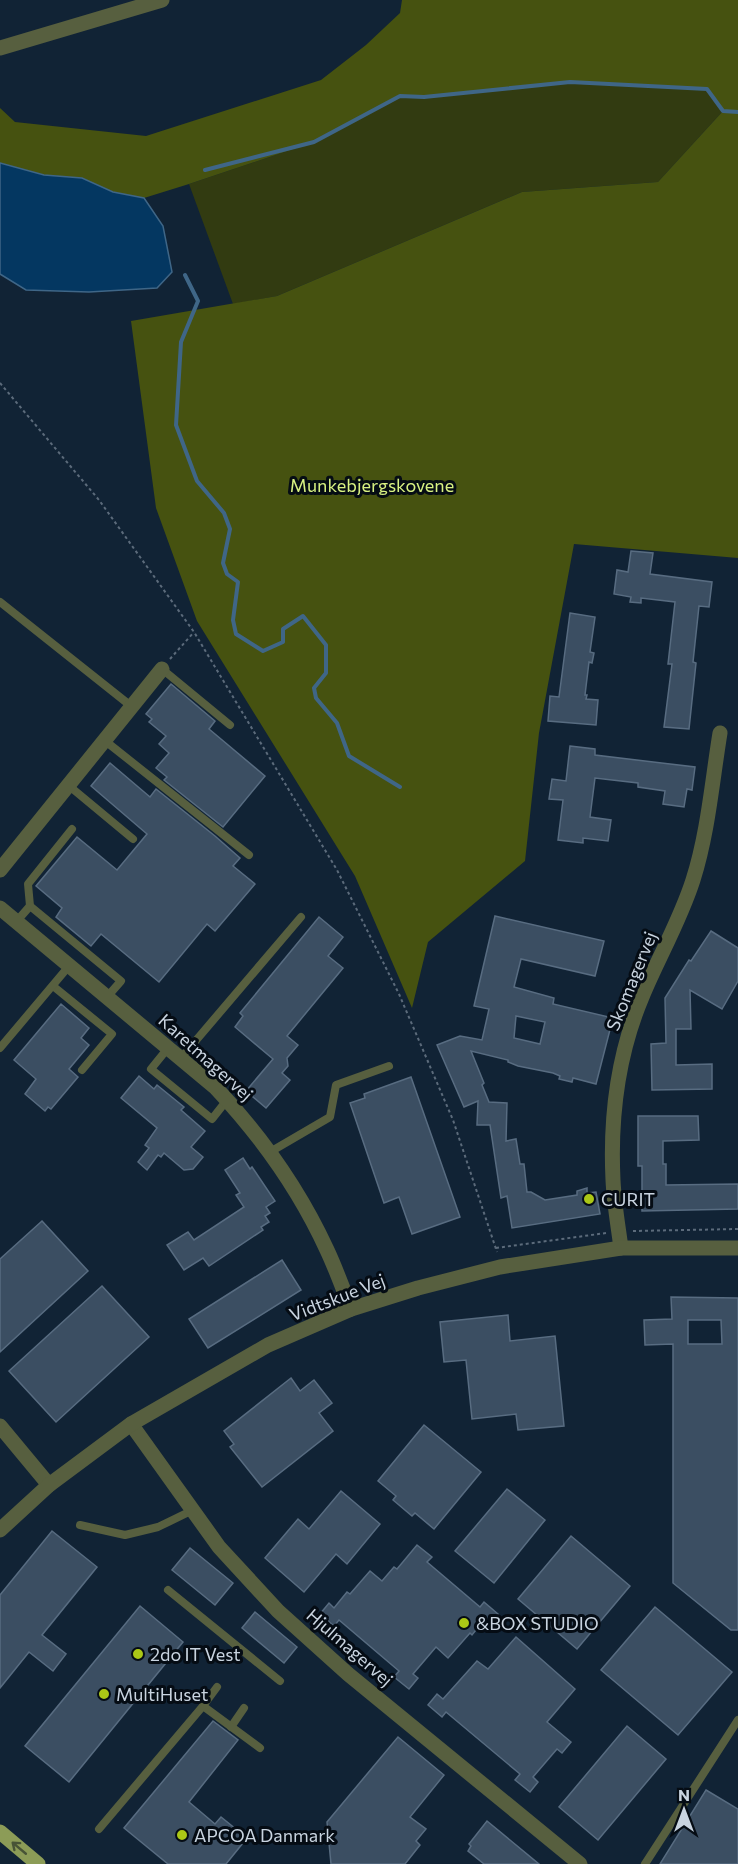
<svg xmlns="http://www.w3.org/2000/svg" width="738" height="1864" viewBox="0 0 738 1864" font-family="Commissioner,sans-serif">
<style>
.green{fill:#323b11}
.forest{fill:#465210}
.water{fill:#043761;stroke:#3f6687;stroke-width:1.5}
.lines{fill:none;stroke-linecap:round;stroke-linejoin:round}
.stream{stroke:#3f6687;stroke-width:4}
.building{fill:#3b4e62;stroke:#586c81;stroke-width:1.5;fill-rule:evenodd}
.path{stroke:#5c6b7b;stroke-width:2;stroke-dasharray:3 3;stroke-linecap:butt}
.service{stroke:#575f3f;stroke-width:8}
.minor{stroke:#575f3f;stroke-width:15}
.primary{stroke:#8c9c57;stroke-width:15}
.oneway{stroke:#485436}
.poi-dot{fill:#abc716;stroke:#050c14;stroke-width:2}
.labels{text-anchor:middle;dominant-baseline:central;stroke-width:6;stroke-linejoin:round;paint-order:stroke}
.park-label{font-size:18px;fill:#d9f282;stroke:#050c14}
.street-label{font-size:18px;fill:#c9d4e0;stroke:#050c14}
.poi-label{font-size:18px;fill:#c9d4e0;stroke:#050c14;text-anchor:start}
</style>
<rect width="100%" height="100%" fill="#112335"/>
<polygon class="green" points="570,82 707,89 723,111 658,182 522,192 277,296 233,304 189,184 314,142 400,96 424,97"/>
<polygon class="forest" points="402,0 738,0 738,558 574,544 539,733 525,861 428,942 412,1008 355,876 197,621 156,508 131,321 277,296 522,192 658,182 723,111 707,89 570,82 424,97 400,96 314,142 189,184 144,198 113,192 82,178 44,175 0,163 0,108 15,122 146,136 321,80 366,45 400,13"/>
<polygon class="water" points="0,163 44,175 82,178 113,192 144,198 163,226 172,272 157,288 89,292 26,290 0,274"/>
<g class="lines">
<g class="stream">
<polyline points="205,170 314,142 400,96 424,97 570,82 707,89 723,111 738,112"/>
<polyline points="185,275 198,301 181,342 176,425 197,481 224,513 230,529 223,563 227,574 238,582 233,620 236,634 263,651 283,642 283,629 303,616 326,645 326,673 314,688 316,698 337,723 349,756 400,787"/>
</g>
</g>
<g class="building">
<polygon points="631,551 653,553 650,574 712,582 709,607 699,606 693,662 696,663 689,729 664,727 672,664 668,664 675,602 641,598 641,603 630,602 631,597 614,594 617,570 628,572"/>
<polygon points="570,613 595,617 590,652 594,653 592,663 589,662 585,695 587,695 586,699 598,700 596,725 548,721 550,696 559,697"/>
<polygon points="171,684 215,721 209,729 265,776 223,827 164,780 167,777 156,768 169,753 159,744 166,736 149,722 152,719 146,714"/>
<polygon points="570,746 595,749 595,755 695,767 692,790 687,789 684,807 663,804 665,791 638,787 638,783 595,778 590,817 611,820 608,841 583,838 583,843 558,840 563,800 549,799 552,779 566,781"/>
<polygon points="110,763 150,797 156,789 215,836 240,858 233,866 255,884 215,931 207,924 159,982 101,934 91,946 56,917 62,908 36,886 77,837 117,870 147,834 91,786"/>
<path d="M495 916 604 941 595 976 521 959 514 987 554 998 553 1004 613 1018 596 1084 573 1078 572 1082 559 1079 560 1076 553 1073 518 1066 508 1062V1060L471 1051 484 1083 482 1085 489 1102 507 1103 506 1141 516 1139 520 1164H524L527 1192H531L545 1200 577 1195V1191L587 1188V1193L596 1192 600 1214 512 1228 507 1196 501 1198 490 1125H477L478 1101 464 1107 437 1045 460 1036 482 1040 489 1009 474 1006ZM516 1016 545 1022 540 1044 514 1038Z"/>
<polygon points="319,917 343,937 328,956 343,968 287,1036 298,1045 287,1058 288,1066 282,1073 290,1080 266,1108 246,1091 273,1059 235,1027 243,1016 240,1013"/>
<polygon points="711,931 738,948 738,981 722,1009 690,990 691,1029 676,1029 676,1065 712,1064 712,1089 652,1090 651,1044 666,1043 665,998 689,960 691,961"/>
<polygon points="61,1004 89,1028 81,1038 89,1045 69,1069 78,1077 51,1109 48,1107 45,1111 25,1094 36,1079 14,1060"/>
<polygon points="139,1076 154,1089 157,1085 184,1107 181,1110 205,1131 191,1147 203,1157 193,1169 184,1170 164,1153 161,1157 158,1155 147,1170 138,1162 149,1148 145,1145 157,1128 121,1098"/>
<polygon points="411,1077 460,1217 412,1234 399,1197 384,1203 350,1103 365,1098 364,1094"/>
<polygon points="638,1116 698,1116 699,1140 663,1141 663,1164 666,1164 666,1185 738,1184 738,1209 642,1211 642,1166 638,1166"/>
<polygon points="243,1158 250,1169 252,1167 275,1201 266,1207 270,1213 265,1216 269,1222 261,1227 263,1230 209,1266 203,1258 184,1270 167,1245 188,1232 194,1240 244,1207 236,1195 240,1193 225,1170"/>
<polygon points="42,1221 88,1271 0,1352 0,1259"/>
<polygon points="282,1260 301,1290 208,1348 189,1319"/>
<polygon points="102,1286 149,1337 56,1422 9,1371"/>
<path d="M671 1297 738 1298V1630H731L673 1583V1344L645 1345 644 1320 672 1319ZM688 1320H721L722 1344H688Z"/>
<polygon points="508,1315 510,1341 555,1336 564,1426 518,1430 516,1414 472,1419 466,1360 444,1362 440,1322"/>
<polygon points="291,1378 300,1391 314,1380 332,1403 319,1413 333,1431 262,1487 230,1447 234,1444 224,1431"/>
<polygon points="424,1425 481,1472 434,1529 415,1513 412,1516 393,1500 396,1496 378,1481"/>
<polygon points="507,1489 545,1520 494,1583 455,1551"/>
<polygon points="341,1491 380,1524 347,1564 336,1554 304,1592 265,1558 298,1519 309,1529"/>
<polygon points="52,1531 97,1567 42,1635 66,1654 53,1671 29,1652 0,1688 0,1595"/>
<polygon points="571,1536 630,1586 577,1649 518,1599"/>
<polygon points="417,1545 432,1557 427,1562 480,1607 484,1602 498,1614 489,1624 484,1620 472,1635 470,1633 448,1658 436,1647 413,1674 418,1678 409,1689 394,1677 399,1671 339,1620 334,1626 320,1614 329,1603 334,1608 347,1592 350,1594 370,1571 382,1581 394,1567 397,1569"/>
<polygon points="190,1548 233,1583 215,1605 172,1570"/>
<polygon points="140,1606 183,1642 69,1782 25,1746"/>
<polygon points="655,1607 732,1672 678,1735 601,1670"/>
<polygon points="255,1612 297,1647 284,1663 242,1628"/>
<polygon points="516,1637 575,1689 547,1722 571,1742 562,1753 557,1749 533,1777 538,1782 530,1792 515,1780 520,1774 446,1712 442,1717 428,1705 437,1694 443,1699 477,1661 488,1669"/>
<polygon points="213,1721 238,1740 189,1802 215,1824 221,1817 247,1838 226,1864 168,1864 124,1828"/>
<polygon points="627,1726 666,1759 598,1840 559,1807"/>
<polygon points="398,1737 444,1775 410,1817 426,1829 416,1841 420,1845 405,1864 331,1864 327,1822"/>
<polygon points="706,1790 738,1809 738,1864 660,1864"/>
<polygon points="487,1821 539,1864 484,1864 468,1851 471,1846 469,1844"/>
</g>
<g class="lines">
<g class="path">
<polyline points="0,383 99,500 194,632 337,870 399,994 453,1120 497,1252"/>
<polyline points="170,659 194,632"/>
<polyline points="633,1231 738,1229"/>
<polyline points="496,1248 606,1233"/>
</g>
<g class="service">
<polyline points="0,602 131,706"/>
<polyline points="162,669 230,725"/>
<polyline points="104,740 249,855"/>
<polyline points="68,785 133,839"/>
<polyline points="30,906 28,884 72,829"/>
<polyline points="16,922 30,906 121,981 107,997"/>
<polyline points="53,986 112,1034 82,1070"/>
<polyline points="0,1048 69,966"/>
<polyline points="168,1048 151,1069 212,1119 227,1100"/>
<polyline points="181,1058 301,917"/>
<polyline points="270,1152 330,1117 336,1085 389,1066"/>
<polyline points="80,1525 125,1535 158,1527 193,1510"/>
<polyline points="168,1590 280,1681"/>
<polyline points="203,1706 217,1687"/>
<polyline points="231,1727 244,1708"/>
<polyline points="99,1829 203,1706 260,1748"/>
<polyline points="645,1864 738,1720"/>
</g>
<g class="minor">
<polyline points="0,48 162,0"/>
<polyline points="0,870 162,669"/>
<path d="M0 908 216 1088C261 1136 299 1189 327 1250 336 1269 343 1289 351 1309"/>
<path d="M621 1248C618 1225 614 1203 613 1180 610 1118 618 1054 642 997 658 958 680 921 693 880 708 833 712 782 720 733"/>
<polyline points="131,1424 219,1547 278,1611 348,1674 580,1864"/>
<polyline points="0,1426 49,1485"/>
<polyline points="0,1530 49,1485 131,1424 268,1345 351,1309 418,1288 500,1267 621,1248 738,1248"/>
</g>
<polyline class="primary" points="0,1832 38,1864"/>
</g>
<defs><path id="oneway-shaft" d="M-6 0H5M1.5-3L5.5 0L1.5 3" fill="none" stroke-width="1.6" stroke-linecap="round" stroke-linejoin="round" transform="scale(1.5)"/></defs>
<use class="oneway" href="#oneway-shaft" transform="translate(19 1848) rotate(-140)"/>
<g class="poi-dot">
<circle cx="589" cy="1199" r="6"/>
<circle cx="464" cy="1623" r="6"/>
<circle cx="138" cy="1654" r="6"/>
<circle cx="104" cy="1694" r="6"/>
<circle cx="182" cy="1835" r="6"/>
</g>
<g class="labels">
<g class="park-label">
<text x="372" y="485">Munkebjergskovene</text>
</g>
<g class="street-label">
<text transform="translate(631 981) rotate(-68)">Skomagervej</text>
<text transform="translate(206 1057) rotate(42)">Karetmagervej</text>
<text transform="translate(337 1297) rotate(-21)">Vidtskue Vej</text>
<text transform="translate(350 1647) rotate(41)">Hjulmagervej</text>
</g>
<g class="poi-label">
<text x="601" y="1199">CURIT</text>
<text x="476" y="1623">&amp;BOX STUDIO</text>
<text x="150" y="1654">2do IT Vest</text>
<text x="116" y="1694">MultiHuset</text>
<text x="194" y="1835">APCOA Danmark</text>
</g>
</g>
<g transform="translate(684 1810)" stroke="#050c14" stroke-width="4.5" paint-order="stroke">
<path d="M0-4.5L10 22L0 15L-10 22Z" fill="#c9d4e0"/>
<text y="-9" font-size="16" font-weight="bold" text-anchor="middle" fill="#c9d4e0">N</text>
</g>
</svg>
